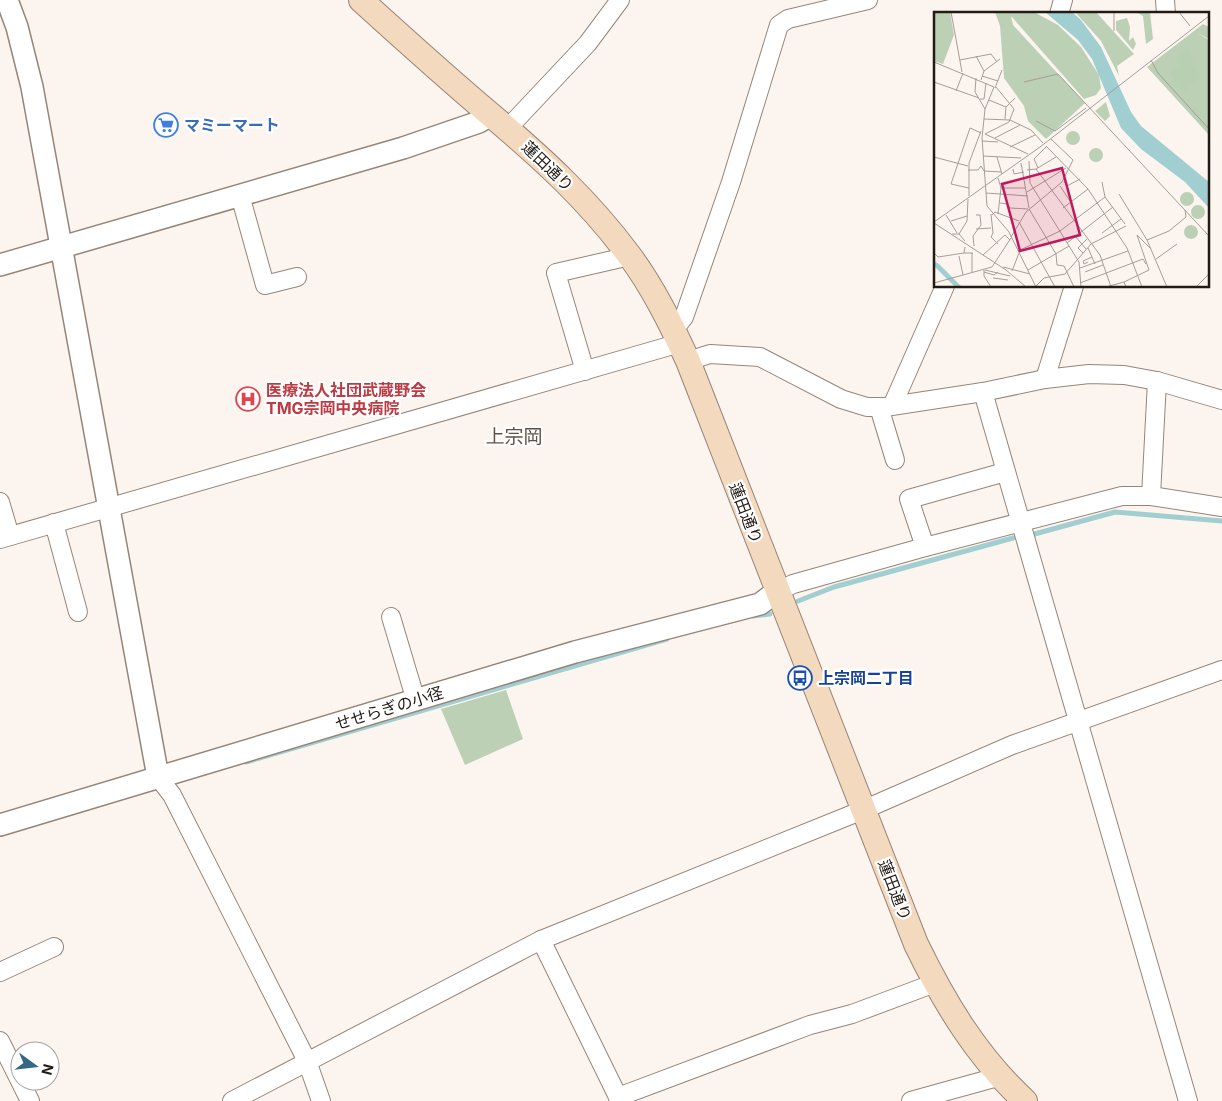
<svg xmlns="http://www.w3.org/2000/svg" width="1222" height="1101" viewBox="0 0 1222 1101" font-family="Inter,'Noto Sans JP',sans-serif">
<style>
.green{fill:#bcd0b6}
.lines{fill:none;stroke-linecap:round;stroke-linejoin:round}
.stream{stroke:#a1ced0;stroke-width:5}
.minor-casing{stroke:#968577;stroke-width:20}
.tertiary-casing{stroke:#968577;stroke-width:24}
.secondary-casing{stroke:#968577;stroke-width:26}
.minor{stroke:#fff;stroke-width:18}
.tertiary{stroke:#fff;stroke-width:21}
.secondary{stroke:#f3d9bd;stroke-width:24}
.labels{text-anchor:middle;dominant-baseline:central;stroke-width:4.5;stroke-linejoin:round;paint-order:stroke}
.shop-label{font-size:16px;font-weight:bold;fill:#366cbe;stroke:#fff;text-anchor:start}
.street-label{font-size:16px;fill:#211a15;stroke:#fff}
.health-label{font-size:16px;font-weight:bold;fill:#be3a42;stroke:#fff;text-anchor:start}
.transit-label{font-size:16px;font-weight:bold;fill:#164399;stroke:#fff;text-anchor:start}
.quarter-label{font-size:19px;fill:#615145;stroke:#fff}
.inset-road{fill:none;stroke:#a49d98;stroke-width:1}
.view{fill:#c2185b;fill-opacity:0.15;stroke:#c2185b;stroke-width:2.5}
.inset-edge{fill:none;stroke:#211a15;stroke-width:2.5}
</style>
<rect width="100%" height="100%" fill="#fcf5ef"/>
<polygon class="green" points="506,690 523,739 465,765 441,709"/>
<g class="lines">
<g class="stream">
<polyline points="1031,535 1115,512 1222,521"/>
<polyline points="798,601 834,587 1013,538"/>
<polyline points="753,616 770,614"/>
<polyline points="246,762 667,639"/>
</g>
<g class="minor-casing">
<g id="minor">
<polyline points="1165,0 1166,14"/>
<polyline points="1059,14 1063,0"/>
<polyline points="508,128 588,43 620,0"/>
<polyline points="240,195 265,285 297,277"/>
<polyline points="674,330 684,317 731,182 779,25 788,19 868,0"/>
<polyline points="688,361 710,354 760,357 841,399 867,407 885,407 983,392 1045,379 1089,374 1124,375 1157,381 1222,400"/>
<polyline points="585,371 556,273 630,256"/>
<polyline points="1045,379 1074,286"/>
<polyline points="983,392 1188,1101"/>
<polyline points="893,404 945,286"/>
<polyline points="879,407 895,460"/>
<polyline points="1151,496 1157,381"/>
<polyline points="0,502 10,536"/>
<polyline points="54,523 78,612"/>
<polyline points="0,539 680,343"/>
<polyline points="925,547 909,499 1005,472"/>
<polyline points="776,592 793,584 925,547 1122,496 1151,496 1222,507"/>
<polyline points="391,617 416,701"/>
<polyline points="158,777 172,795 307,1061 321,1101"/>
<polyline points="541,940 620,1101"/>
<polyline points="0,972 54,947"/>
<polyline points="0,1041 30,1101"/>
<polyline points="618,1097 810,1025 852,1014 935,983"/>
<polyline points="232,1101 541,940 863,810 1012,745 1222,670"/>
<polyline points="911,1101 1001,1076"/>
</g>
</g>
<g class="tertiary-casing">
<g id="tertiary">
<polyline points="7,0 17,27 32,87 158,777"/>
<polyline points="0,265 403,148 479,122 491,115"/>
<polyline points="0,825 575,652 760,604 776,592"/>
</g>
</g>
<g class="secondary-casing">
<path id="secondary" d="M361 0C404 39 447 78 491 115 542 158 589 201 629 255 653 287 671 324 688 361L916 944C944 1002 977 1057 1025 1101"/>
</g>
<use href="#minor" class="minor"/>
<use href="#tertiary" class="tertiary"/>
<use href="#secondary" class="secondary"/>
</g>
<defs>
<g id="supermarket-ring" transform="scale(1.25)"><circle r="9.5" fill="#fff" stroke="#3f7fe0" stroke-width="1.5"/><path d="M-6-5.5h2.5l.6 2H6L4.5 2H-2.5L-4.4-4H-6ZM-1.5 3.2a1.3 1.3 0 1 0 .1 0ZM3 3.2a1.3 1.3 0 1 0 .1 0Z" fill="#3f7fe0"/></g>
<g id="hospital-ring" transform="scale(1.25)"><circle r="9.5" fill="#fff" stroke="#e0444e" stroke-width="1.5"/><path d="M-5-5h3v3.5h4V-5h3V5h-3V1.5h-4V5h-3Z" fill="#e0444e"/></g>
<g id="bus-ring" transform="scale(1.25)"><circle r="9.5" fill="#fff" stroke="#1a4fb4" stroke-width="1.5"/><path d="M-5-6H5V4H4V6H2V4H-2V6H-4V4H-5ZM-3.5-4V0h7V-4ZM-3.5 1.2v1.5H-2V1.2ZM2 1.2v1.5H3.5V1.2Z" fill="#1a4fb4"/></g>
</defs>
<g fill-rule="evenodd">
<use href="#supermarket-ring" x="166" y="125"/>
<use href="#hospital-ring" x="248" y="399"/>
<use href="#bus-ring" x="800" y="678"/>
</g>
<g class="labels">
<g class="shop-label">
<text x="184" y="125">マミーマート</text>
</g>
<g class="street-label">
<text transform="translate(548 166) rotate(44)">蓮田通り</text>
<text transform="translate(746 513) rotate(69)">蓮田通り</text>
<text transform="translate(389 708) rotate(-17)">せせらぎの小径</text>
<text transform="translate(895 890) rotate(69)">蓮田通り</text>
</g>
<g class="health-label">
<text x="266" y="390">医療法人社団武蔵野会<tspan x="266" dy="18">TMG宗岡中央病院</tspan></text>
</g>
<g class="transit-label">
<text x="818" y="678">上宗岡二丁目</text>
</g>
<g class="quarter-label">
<text x="514" y="436">上宗岡</text>
</g>
</g>
<g transform="translate(934 12)">
<rect width="275" height="275" fill="#fcf5ef"/>
<path d="M0 0H16L20 23 9 52 0 49ZM61 0H100L124 13 147 35 165 63 167 76 162 83 150 87 77 4 79 13 151 91 112 127 94 109 90 94 70 66 66 14ZM141 0H162L200 42 183 54 185 64 167 29ZM202 0H216L219 27 212 32 209 4ZM193 6 196 15 195 29 199 25 202 32 199 38 182 18V9ZM269 12 275 15V27L263 21 275 28V123L213 55ZM172 90 176 104 171 109 161 99ZM132 126a7 7 0 1 1 14 0a7 7 0 1 1-14 0ZM155 143a7 7 0 1 1 14 0a7 7 0 1 1-14 0ZM246 187a7 7 0 1 1 14 0a7 7 0 1 1-14 0ZM257 200a7 7 0 1 1 14 0a7 7 0 1 1-14 0ZM250 220a7 7 0 1 1 14 0a7 7 0 1 1-14 0Z" fill="#bcd0b6"/>
<path d="M253 36 260 51 258 55 262 56 266 66 250 79 243 74 236 60 245 54 243 45Z" fill="#b8cfb1"/>
<path d="M111 0H138L147 8 167 35 197 100 207 114 275 170V196L251 170 207 137 187 116 158 47 144 28ZM0 249 5 252 28 275H21L0 254Z" fill="#a1ced0"/>
<path class="inset-road" d="M17 0 28 60M180 0V19M245 0 256 14M42 44 50 59 47 68M26 48 57 42 63 50M217 48 224 61 275 117M0 50 60 75 51 97 48 126 53 194 75 220 102 275M50 59 66 47M48 64 64 69M42 66 41 80 51 97M0 70 45 86M90 70 124 62 275 224M61 76 68 58M22 79 29 61M46 87H50L52 71M55 88 72 95M50 107 76 108 97 118 109 131M71 107 72 95 81 86M102 109 121 119 152 96M51 122 75 110 80 97 62 75M51 122 94 142M61 126 86 113M48 129 64 130M112 134 154 177 193 236 208 275M76 135 101 123M49 144 87 146M0 145 34 154M63 145 68 162M95 149 96 171 145 250 147 275M87 151 95 196M104 156 100 147 113 134M79 157 80 162 90 160M102 157 166 243 177 275M34 158H44L47 154 50 159M93 158 102 157 122 145M50 159 67 160M64 166 67 176 64 202M130 169 133 174 146 167M168 170 171 185 191 212M126 174 136 189M35 176 17 172 36 116 47 121M67 176H91M93 180 132 156M52 181 94 184M185 182 213 228 233 275M35 184V151L47 119M66 191 73 192 76 196 94 197M129 196 154 177M95 197 122 242 123 253 130 254 140 275M57 202 59 221 57 225 64 232M12 203 23 221M58 203 61 200 85 209M17 209 33 204M0 210 106 135 275 4M85 210 121 275M0 211 72 258 92 275M42 217 57 216M168 221 187 207M18 222H25L31 229M25 222 33 209 34 187M141 224 152 237M77 225 92 200 128 170 139 148 117 127M213 228 235 219 252 205 251 198M133 231 179 195M40 234 39 224 47 213 46 203H42M31 235 30 241H39M154 236 161 252M84 239 126 219 171 185M0 241 4 245 30 241M38 241V260M149 241 144 236 153 227M49 243 71 223 76 228M25 244 29 263M222 247 243 232M154 250 150 252 149 249 158 245M69 255 96 262M146 256 194 239M50 258V264L57 275M51 258 76 264M94 258 135 234M78 259 85 241M50 260 60 263 64 260M151 260 169 253M59 266 74 268M190 270 215 258 203 223 217 237M0 271 58 255 77 226M146 271 209 247 212 252M102 274 110 266 131 262 157 232 192 214M172 275 190 270 192 275M262 275 275 262"/>
<path class="view" d="M128 156 146 223 86 239 68 172Z"/>
<rect width="275" height="275" class="inset-edge"/>
</g>
<g transform="translate(35 1066) rotate(105)"><circle r="24" fill="#ffffff" stroke="#a6a3a1"/>
<path d="M0-4L9 19L0 12L-9 19Z" fill="#356886"/>
<text y="-8" font-size="14" font-weight="bold" text-anchor="middle" fill="#211a15">N</text>
</g>
</svg>
